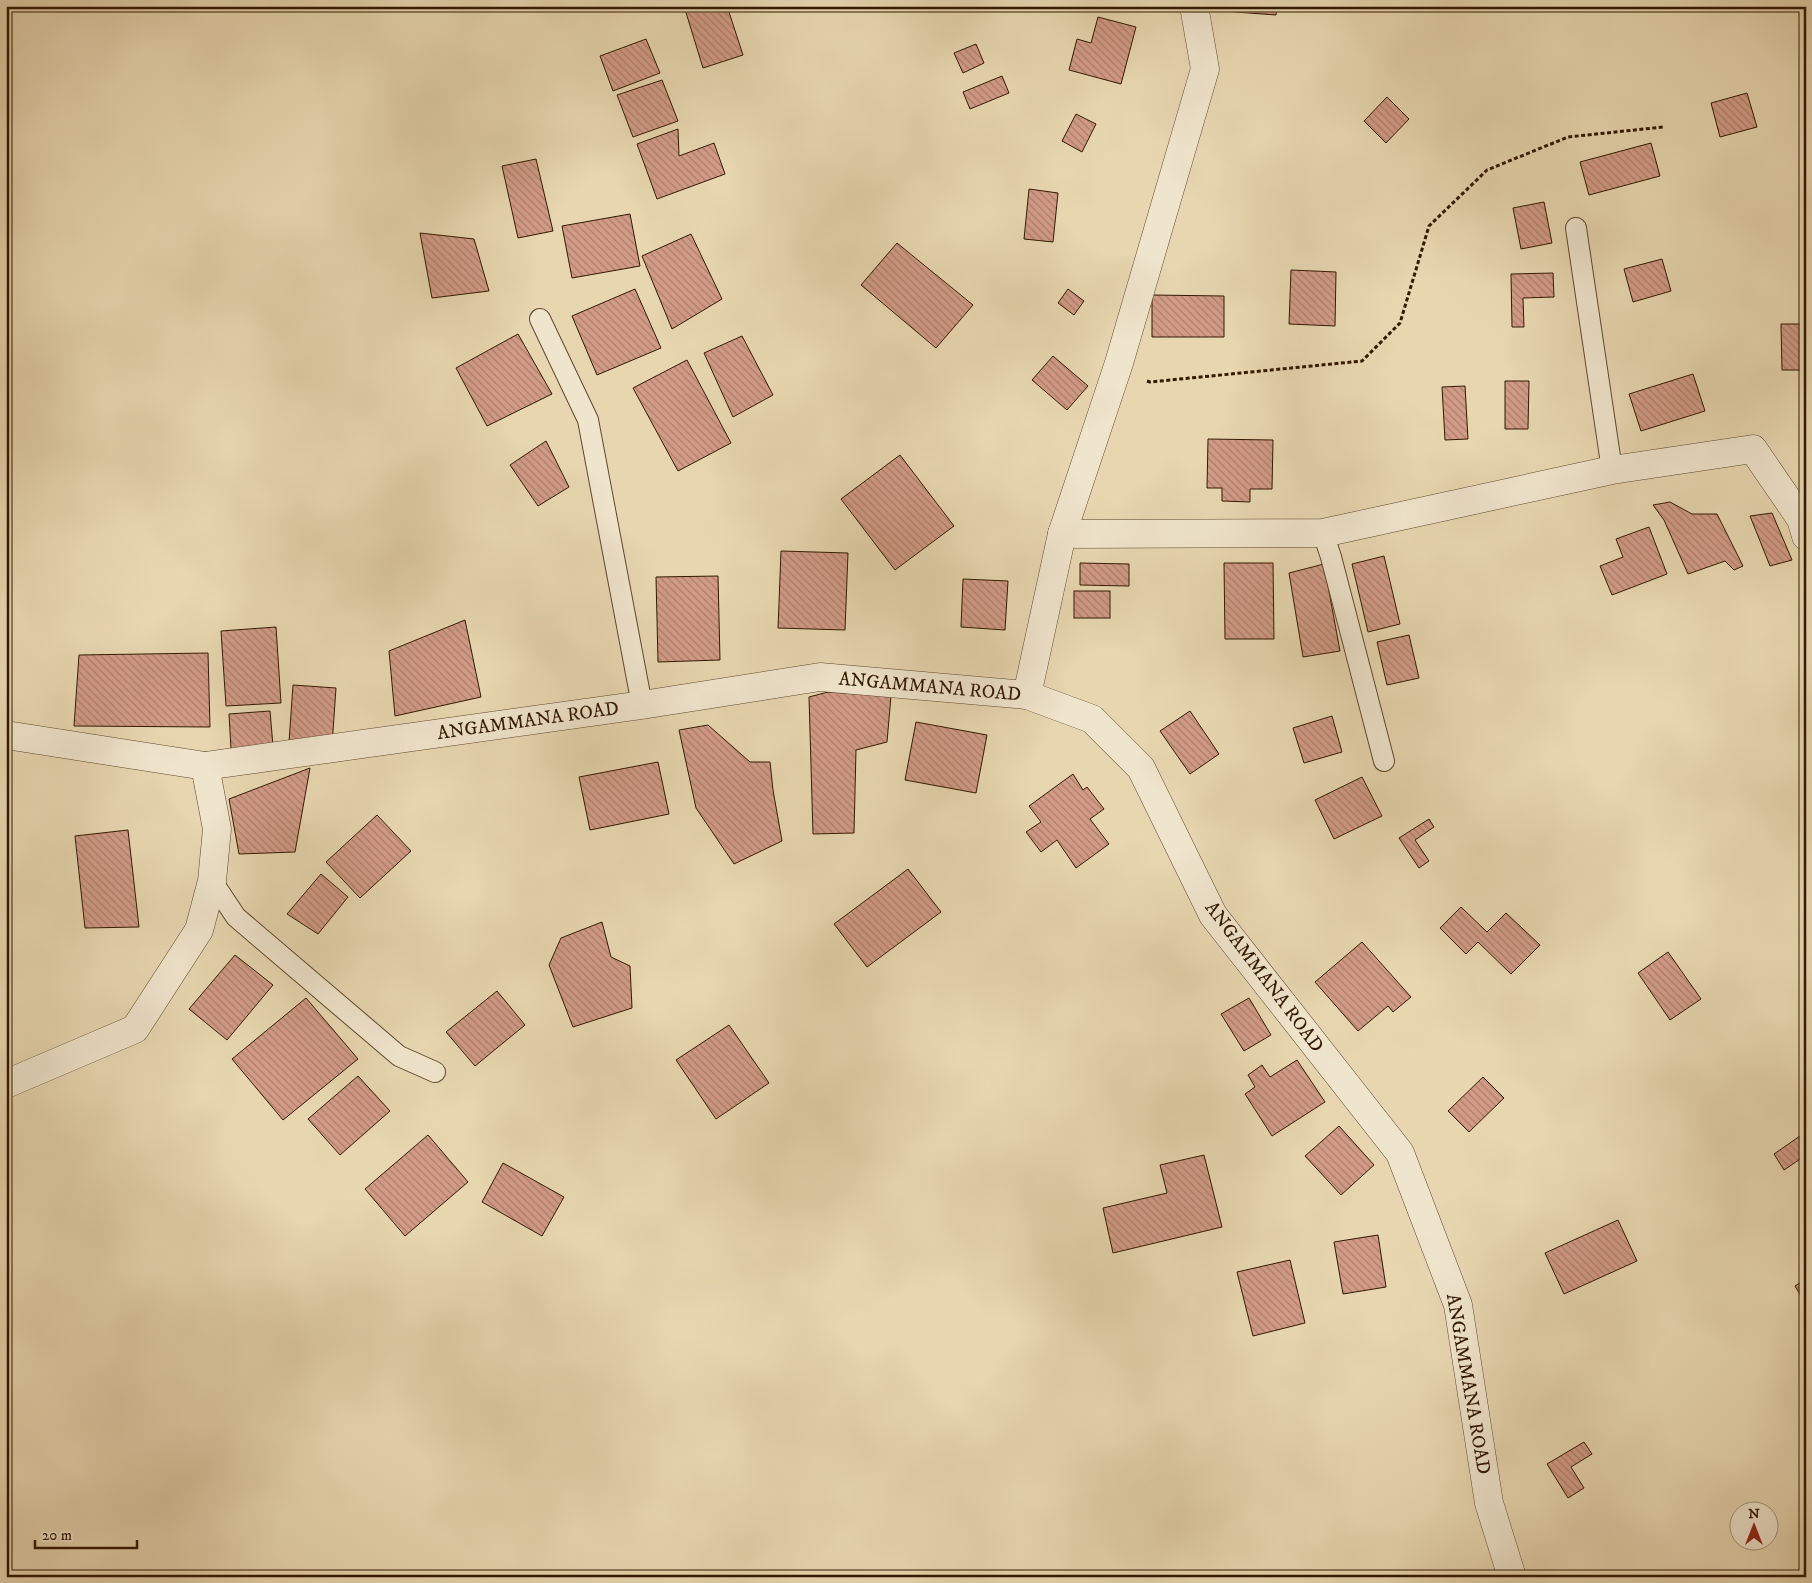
<svg xmlns="http://www.w3.org/2000/svg" width="1812" height="1583" viewBox="0 0 1812 1583" font-family="'IM FELL DW Pica',serif">
<style>
.building{fill:url(#building-back-hatch);stroke:#321900}
.lines{fill:none;stroke-linecap:round;stroke-linejoin:round}
.service-casing{stroke:#5f482c;stroke-width:22}
.minor-casing{stroke:#5f482c;stroke-width:29}
.path{stroke:#321900;stroke-width:3;stroke-dasharray:4 2.5;stroke-linecap:butt}
.service{stroke:#efe4cc;stroke-width:20}
.minor{stroke:#efe4cc;stroke-width:28}
.labels{text-anchor:middle;dominant-baseline:central;stroke-width:4;stroke-linejoin:round;paint-order:stroke}
.street-label{font-size:19px;fill:#321900;stroke:#efe4cc}
</style>
<defs>
<pattern id="building-back-hatch" width="6" height="6" patternUnits="userSpaceOnUse" patternTransform="scale(1.25)"><rect width="6" height="6" fill="#d29b86"/><path d="M-1 5l2 2M0 0l6 6M5-1l2 2" fill="none" stroke="#ab7e6b"/></pattern>
</defs>
<rect width="100%" height="100%" fill="#e7d6b0"/>
<filter id="stains"><feTurbulence type="fractalNoise" baseFrequency=".004" numOctaves="4"/><feColorMatrix values="0 0 0 0 .2 0 0 0 0 .09 0 0 0 0 .02 0 0 0 .5 -.17"/></filter>
<radialGradient id="worn" r=".72"><stop offset=".6" stop-color="#630" stop-opacity="0"/><stop offset="1" stop-color="#630" stop-opacity=".3"/></radialGradient>
<g class="building">
<polygon points="684,6 727,6 743,55 703,68"/>
<polygon points="1235,6 1277,6 1276,15 1235,12"/>
<polygon points="1098,17 1136,27 1121,84 1069,70 1077,39 1091,43"/>
<polygon points="646,39 660,73 613,91 600,56"/>
<polygon points="976,44 984,63 963,73 954,53"/>
<polygon points="1002,76 1009,93 970,109 963,92"/>
<polygon points="662,80 678,121 633,137 617,95"/>
<polygon points="1747,93 1757,127 1720,137 1711,103"/>
<polygon points="1387,97 1409,119 1386,143 1364,121"/>
<polygon points="1076,114 1096,124 1082,152 1062,141"/>
<polygon points="678,129 679,156 714,143 725,174 657,199 637,144"/>
<polygon points="1651,143 1660,176 1589,195 1580,162"/>
<polygon points="536,159 553,231 518,238 502,166"/>
<polygon points="1029,189 1058,193 1053,242 1024,239"/>
<polygon points="1544,202 1552,243 1521,249 1513,208"/>
<polygon points="630,214 640,266 572,278 562,226"/>
<polygon points="420,233 474,239 489,291 432,298"/>
<polygon points="691,234 722,299 672,329 642,256"/>
<polygon points="897,243 973,305 936,348 861,285"/>
<polygon points="1662,259 1671,291 1633,302 1624,269"/>
<polygon points="1291,270 1336,272 1335,326 1289,324"/>
<polygon points="1553,273 1554,297 1523,298 1524,327 1512,327 1511,274"/>
<polygon points="635,289 661,348 597,375 572,316"/>
<polygon points="1068,289 1084,301 1074,315 1058,303"/>
<polygon points="1152,295 1224,296 1224,337 1152,337"/>
<polygon points="1781,324 1806,324 1806,370 1782,370"/>
<polygon points="518,334 552,394 487,426 456,368"/>
<polygon points="742,336 773,395 733,417 704,353"/>
<polygon points="1053,356 1088,386 1067,410 1032,380"/>
<polygon points="687,360 731,443 678,471 633,388"/>
<polygon points="1693,374 1705,411 1641,431 1629,394"/>
<polygon points="1505,381 1529,381 1528,429 1505,429"/>
<polygon points="1465,386 1468,439 1445,440 1442,387"/>
<polygon points="1208,439 1273,440 1272,489 1250,489 1250,502 1222,501 1222,488 1207,488"/>
<polygon points="546,441 569,487 538,506 510,465"/>
<polygon points="900,455 954,526 895,570 841,499"/>
<polygon points="1670,502 1692,514 1717,514 1743,566 1734,570 1725,561 1688,574 1664,520 1653,505"/>
<polygon points="1772,513 1792,560 1770,566 1750,516"/>
<polygon points="1649,527 1667,574 1612,595 1600,566 1623,557 1616,539"/>
<polygon points="781,551 848,553 845,630 778,628"/>
<polygon points="1384,556 1400,624 1368,632 1352,564"/>
<polygon points="1080,563 1129,564 1129,586 1080,585"/>
<polygon points="1224,563 1273,563 1274,639 1225,639"/>
<polygon points="1324,564 1340,651 1303,657 1289,573"/>
<polygon points="718,576 720,660 658,662 656,577"/>
<polygon points="963,579 1008,581 1005,630 961,627"/>
<rect x="1074" y="591" width="36" height="27"/>
<polygon points="465,620 481,697 395,716 389,651"/>
<polygon points="276,627 281,703 226,706 221,631"/>
<polygon points="1409,635 1419,678 1387,685 1377,642"/>
<polygon points="208,653 210,727 74,726 79,655"/>
<polygon points="293,685 336,688 332,745 289,742"/>
<polygon points="828,692 891,696 887,742 856,750 854,833 813,834 809,697"/>
<polygon points="270,711 273,746 231,749 229,714"/>
<polygon points="1190,711 1219,754 1190,774 1160,731"/>
<polygon points="1332,716 1342,752 1304,763 1293,728"/>
<polygon points="916,722 987,735 976,793 905,780"/>
<polygon points="708,725 750,762 770,762 773,790 782,841 734,864 696,808 679,730"/>
<polygon points="658,762 669,814 590,830 579,777"/>
<polygon points="310,768 295,852 239,854 229,799"/>
<polygon points="1073,774 1083,790 1087,787 1104,809 1090,819 1109,844 1076,868 1057,840 1041,852 1026,832 1041,822 1029,806"/>
<polygon points="1362,777 1382,816 1334,839 1315,800"/>
<polygon points="377,815 411,851 360,898 326,862"/>
<polygon points="1429,819 1434,827 1415,840 1429,861 1419,868 1399,838"/>
<polygon points="128,830 139,927 85,928 75,836"/>
<polygon points="908,869 941,912 867,967 834,924"/>
<polygon points="321,874 348,897 318,934 287,914"/>
<polygon points="1461,907 1487,932 1506,913 1540,945 1511,974 1478,942 1466,954 1440,928"/>
<polygon points="602,922 611,957 630,966 632,1008 573,1027 549,965 561,938"/>
<polygon points="1362,942 1411,997 1393,1012 1388,1006 1358,1031 1315,982"/>
<polygon points="1668,952 1701,999 1670,1020 1638,973"/>
<polygon points="235,955 273,985 227,1040 189,1009"/>
<polygon points="497,991 525,1025 475,1066 446,1032"/>
<polygon points="306,998 358,1059 283,1120 232,1059"/>
<polygon points="1249,998 1271,1035 1244,1051 1221,1014"/>
<polygon points="729,1025 769,1083 716,1119 676,1060"/>
<polygon points="1297,1060 1325,1102 1272,1136 1245,1094 1255,1087 1248,1075 1262,1065 1270,1077"/>
<polygon points="358,1076 390,1111 340,1155 308,1119"/>
<polygon points="1483,1077 1504,1098 1469,1132 1448,1111"/>
<polygon points="1339,1126 1374,1165 1341,1195 1305,1156"/>
<polygon points="428,1135 468,1182 405,1236 365,1189"/>
<polygon points="1800,1136 1806,1144 1806,1155 1784,1170 1774,1154"/>
<polygon points="1204,1155 1222,1227 1113,1253 1103,1208 1167,1193 1160,1165"/>
<polygon points="503,1163 564,1197 542,1236 482,1202"/>
<polygon points="1618,1220 1637,1261 1564,1294 1545,1253"/>
<polygon points="1378,1235 1386,1287 1343,1294 1334,1242"/>
<polygon points="1290,1260 1305,1323 1253,1336 1237,1272"/>
<polygon points="1806,1279 1806,1303 1805,1303 1795,1286"/>
<polygon points="1584,1442 1592,1454 1571,1467 1584,1488 1568,1498 1547,1464"/>
</g>
<g class="lines">
<g class="service-casing">
<g id="service">
<polyline points="1576,228 1612,470"/>
<polyline points="540,319 588,420 642,705"/>
<polyline points="1323,533 1331,557 1384,761"/>
<polyline points="212,881 236,917 399,1056 435,1072"/>
</g>
</g>
<g class="minor-casing">
<g id="minor">
<polyline points="1062,534 1119,363 1205,69 1194,6"/>
<polyline points="1027,695 1062,534 1323,533 1612,470 1753,449 1801,519 1806,536"/>
<polyline points="6,735 205,766 642,705 820,677 1027,695 1092,719 1141,768 1213,915 1400,1153 1458,1305 1489,1503 1512,1577"/>
<polyline points="6,1084 135,1029 199,930 212,881 217,829 205,766"/>
</g>
</g>
<polyline class="path" points="1147,381 1150,382 1362,361 1400,323 1429,226 1487,170 1568,137 1663,127"/>
<use href="#service" class="service"/>
<use href="#minor" class="minor"/>
</g>
<g class="labels">
<g class="street-label">
<text transform="translate(930 687) rotate(5)">ANGAMMANA ROAD</text>
<text transform="translate(528 721) rotate(-8)">ANGAMMANA ROAD</text>
<text transform="translate(1264 977) rotate(53)">ANGAMMANA ROAD</text>
<text transform="translate(1468 1384) rotate(80)">ANGAMMANA ROAD</text>
</g>
</g>
<rect width="1812" height="1583" fill="none" stroke="#e7d6b0" stroke-width="25"/>
<rect x="8" y="8" width="1797" height="1568" fill="none" stroke="#321900" stroke-width="2.5"/>
<rect x="12" y="12" width="1787" height="1558" fill="none" stroke="#321900"/>
<g transform="translate(1754 1526)"><circle r="24" fill="#efe4cc" stroke="#a3937a"/>
<path d="M0-4L9 19L0 12L-9 19Z" fill="#8f2418"/>
<text y="-8" font-size="14" font-weight="bold" text-anchor="middle" fill="#321900">N</text>
</g>
<path d="M35 1540v8h102v-8" fill="none" stroke="#321900" stroke-width="2.5"/>
<text x="42" y="1540" font-size="15" fill="#321900" stroke="#efe4cc" stroke-width="4" paint-order="stroke">20 m</text>
<rect width="100%" height="100%" filter="url(#stains)"/>
<rect width="100%" height="100%" fill="url(#worn)"/>
</svg>
